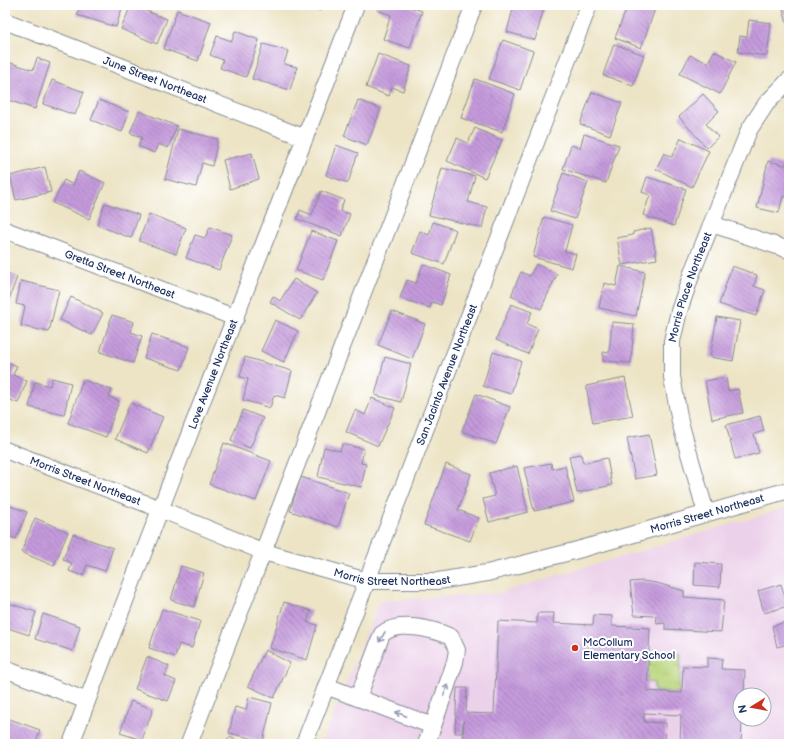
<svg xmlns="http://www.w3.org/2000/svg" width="794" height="749" viewBox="0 0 794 749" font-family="'Balsamiq Sans',sans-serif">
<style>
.built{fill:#ecd1ea;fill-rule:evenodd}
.grass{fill:url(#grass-tufts);stroke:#6a826c}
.building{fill:url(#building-back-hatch)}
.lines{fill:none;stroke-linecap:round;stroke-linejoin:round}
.minor-casing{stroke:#848a92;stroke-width:18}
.minor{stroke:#fff;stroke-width:16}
.oneway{stroke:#8d97ae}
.poi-dot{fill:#c8321e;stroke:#fff;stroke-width:1.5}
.labels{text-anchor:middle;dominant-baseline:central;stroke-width:4;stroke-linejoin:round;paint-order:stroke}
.street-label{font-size:11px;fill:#1b2f5e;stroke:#fff}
.poi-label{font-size:11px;fill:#1b2f5e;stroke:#fff;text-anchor:start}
</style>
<defs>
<pattern id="grass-tufts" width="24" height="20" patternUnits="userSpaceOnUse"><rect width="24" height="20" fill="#b9d57b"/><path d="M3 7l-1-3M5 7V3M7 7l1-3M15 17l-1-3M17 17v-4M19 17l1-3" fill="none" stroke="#9eb76d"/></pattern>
<pattern id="building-back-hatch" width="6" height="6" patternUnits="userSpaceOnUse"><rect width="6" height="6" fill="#c59adb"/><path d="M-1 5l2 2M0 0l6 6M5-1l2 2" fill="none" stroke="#9f7eb5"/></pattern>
</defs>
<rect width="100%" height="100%" fill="#fff"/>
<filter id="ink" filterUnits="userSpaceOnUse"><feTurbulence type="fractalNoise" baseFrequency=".025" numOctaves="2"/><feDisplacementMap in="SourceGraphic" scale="8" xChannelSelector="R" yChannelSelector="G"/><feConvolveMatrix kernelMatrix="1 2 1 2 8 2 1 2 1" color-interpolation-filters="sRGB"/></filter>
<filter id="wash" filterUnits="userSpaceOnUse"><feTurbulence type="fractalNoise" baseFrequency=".012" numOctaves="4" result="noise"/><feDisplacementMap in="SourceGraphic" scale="16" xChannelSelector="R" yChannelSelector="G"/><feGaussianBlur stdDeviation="0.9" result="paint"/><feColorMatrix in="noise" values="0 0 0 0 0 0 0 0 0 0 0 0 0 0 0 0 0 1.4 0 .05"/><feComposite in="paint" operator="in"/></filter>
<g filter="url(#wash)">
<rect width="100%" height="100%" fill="#ede4c5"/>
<path class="built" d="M789 507V744H321L380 601 499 593ZM740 695H764V719H740Z"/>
<polygon class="grass" points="648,652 681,654 679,693 654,691 654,683 647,682"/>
<g id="blocks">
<g class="building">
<polygon points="80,5 123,5 116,27 77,15"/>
<polygon points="131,5 167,19 157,44 121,29"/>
<polygon points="307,5 323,5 320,11"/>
<polygon points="378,5 404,5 422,11 410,48 383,39 391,15 377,10"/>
<polygon points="514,5 545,5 535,40 507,32"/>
<polygon points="628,5 644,5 655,9 641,48 615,38"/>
<polygon points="782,5 789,5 789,23 787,24"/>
<polygon points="177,10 211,22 198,61 164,49"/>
<polygon points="749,20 771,23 767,56 738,52 740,36 747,37"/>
<polygon points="235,31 259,40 246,77 220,68 223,60 210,55 217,36 232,41"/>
<polygon points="503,40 533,51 520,90 489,79"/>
<polygon points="263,44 288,51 284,64 297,67 290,90 252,79"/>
<polygon points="614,44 644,55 633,86 603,75"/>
<polygon points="714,51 736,62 720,94 680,74 690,55 708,63"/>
<polygon points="378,54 411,66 403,91 392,87 389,96 366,87"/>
<polygon points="37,58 50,63 35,109 5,99 5,72 8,62 33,70"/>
<polygon points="475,79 515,94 502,132 461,118"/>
<polygon points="52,80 84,92 75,115 43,104"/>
<polygon points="592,92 622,103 610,135 580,124"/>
<polygon points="703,94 719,111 706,124 718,137 707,148 679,117"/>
<polygon points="99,100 129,112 122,132 91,120"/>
<polygon points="358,100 381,109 367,145 344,136"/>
<polygon points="139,111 177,126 168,148 158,144 154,153 138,146 142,137 130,133"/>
<polygon points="475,128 502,140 485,178 447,161 457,138 468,143"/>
<polygon points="178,129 218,139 212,166 202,163 196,187 165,179"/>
<polygon points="584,134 619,145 606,183 563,169 571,145 580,148"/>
<polygon points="681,138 709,151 692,187 656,169 664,153 672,157"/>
<polygon points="336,145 358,153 348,183 326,175"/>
<polygon points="252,153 259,179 230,189 223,160"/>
<polygon points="768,161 789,166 789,197 783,196 779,213 757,208"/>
<polygon points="45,167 51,192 16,200 10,176"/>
<polygon points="442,168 475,176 468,202 487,207 482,228 429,215"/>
<polygon points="79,171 105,183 89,219 53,203 64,180 73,185"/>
<polygon points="563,173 588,182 575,219 550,211"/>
<polygon points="647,177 686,189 674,226 643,215 650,195 642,192"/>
<polygon points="321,191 344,200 340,211 350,214 342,236 297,219 300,210 312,215"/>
<polygon points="105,203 139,215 131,238 97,225"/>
<polygon points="149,214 186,228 176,254 139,241"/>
<polygon points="544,217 572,225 565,251 576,254 572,268 533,257"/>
<polygon points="433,222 456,230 444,264 412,253 420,231 429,235"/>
<polygon points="210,227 232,235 219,270 186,258 195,235 205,238"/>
<polygon points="651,228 657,259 622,265 617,238 633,235 633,232"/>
<polygon points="311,231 338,241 323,280 296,270"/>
<polygon points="423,264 451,275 441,305 432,302 430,308 400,298 407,280 416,283"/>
<polygon points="536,264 557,274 541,309 511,296 521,272 530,276"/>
<polygon points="620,266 645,272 636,316 599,308 604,283 616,286"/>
<polygon points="732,266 757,275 754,286 765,290 756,316 719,304"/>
<polygon points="5,272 17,277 5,311"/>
<polygon points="294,279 317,293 300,320 270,302 273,296 280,301"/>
<polygon points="21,281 59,290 49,332 21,326 25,306 16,304"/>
<polygon points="71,297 103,313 92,335 60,320"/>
<polygon points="511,304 532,312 527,324 538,329 528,354 496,340"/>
<polygon points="392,311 425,324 412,359 378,345"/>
<polygon points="112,315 134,322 131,332 142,336 133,363 100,352"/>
<polygon points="717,317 740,321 733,361 710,357"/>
<polygon points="275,320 298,331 284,362 261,351"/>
<polygon points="612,322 634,324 631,363 603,361 603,352 609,353"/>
<polygon points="152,334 189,347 181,370 144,358"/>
<polygon points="493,352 521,361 511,394 483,386"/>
<polygon points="245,357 292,371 285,398 274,395 270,408 243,400 248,379 240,377"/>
<polygon points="385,357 411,364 401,402 375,395"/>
<polygon points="5,361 17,366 13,375 27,381 18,403 5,398"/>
<polygon points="726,377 728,391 738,389 743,413 712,419 705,381"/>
<polygon points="52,378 71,383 64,415 29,407 35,382 50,386"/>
<polygon points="625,378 633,416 593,423 586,386"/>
<polygon points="83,380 112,390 109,397 119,401 106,437 68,423"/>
<polygon points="476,394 510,407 496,444 462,431"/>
<polygon points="372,398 395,408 378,446 346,432 355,410 365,415"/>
<polygon points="130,403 163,417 148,453 115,439"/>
<polygon points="243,410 263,418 250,448 231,440"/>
<polygon points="760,416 764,431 754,434 759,453 735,459 726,425"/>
<polygon points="649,434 657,475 635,479 627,438"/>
<polygon points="224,443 271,461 256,501 209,484"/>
<polygon points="342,444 364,449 361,463 366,464 361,487 318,477 324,447 340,451"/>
<polygon points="581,454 583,463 607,458 612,485 577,493 569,456"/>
<polygon points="551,463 552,469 565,466 574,502 534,511 524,468"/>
<polygon points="446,464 471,474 458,510 479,518 470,541 424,525"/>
<polygon points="517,466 528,512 489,522 483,499 495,496 489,473"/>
<polygon points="301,477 349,493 338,527 290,511"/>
<polygon points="5,504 27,512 16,539 5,535"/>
<polygon points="35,518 68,532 54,566 21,552"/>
<polygon points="73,534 113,548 105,571 87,565 83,576 69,571 72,563 63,559"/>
<polygon points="695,562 721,564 720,587 694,585"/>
<polygon points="181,566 204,573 194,607 171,600"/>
<polygon points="642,581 657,583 684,591 684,597 724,600 721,632 665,629 665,623 657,624 656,616 634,615 630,582"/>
<polygon points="781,584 788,606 764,613 758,591"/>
<polygon points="5,602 36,612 29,635 5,627"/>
<polygon points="284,602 311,611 307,622 317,625 307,660 270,648"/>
<polygon points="162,609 200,621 192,648 179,644 175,657 149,648"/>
<polygon points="537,613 554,613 553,623 593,625 594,615 612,616 612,626 650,628 647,691 682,693 683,666 707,667 707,658 722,659 721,669 745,670 744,695 740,695 740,719 742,719 741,744 703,744 680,742 681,715 644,713 644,722 666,723 665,744 463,744 464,721 463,721 462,733 455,733 457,688 467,688 466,713 494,714 498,621 537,623"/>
<polygon points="43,614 80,626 73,651 35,639"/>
<polygon points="789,621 789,644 777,647 772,626"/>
<polygon points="265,650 290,663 274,698 248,686"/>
<polygon points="147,657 169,666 165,676 176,681 168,701 135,689"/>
<polygon points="249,697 272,703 263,741 229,733 235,707 246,710"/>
<polygon points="131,701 153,709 142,740 120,733"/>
<polygon points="7,718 40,730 35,744 5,744 5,724"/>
<polygon points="229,737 246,744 226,744"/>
</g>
</g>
</g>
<g filter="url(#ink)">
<use href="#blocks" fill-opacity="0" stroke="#848a92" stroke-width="1"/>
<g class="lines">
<g class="minor-casing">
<g id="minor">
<path id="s1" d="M5 21 305 138"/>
<polyline points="712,224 789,250"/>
<path id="s2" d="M5 230 236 318"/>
<path id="s3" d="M5 450 160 509 264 552 367 581H438L487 573 574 551 789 490"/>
<path id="s4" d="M706 513 680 422 672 377V341L679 311 693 270 749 130 766 104 789 80"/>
<polyline points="5,669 87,701"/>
<polyline points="326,686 433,726 426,744"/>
<path d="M358 698 382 634C398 620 433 629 451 637L457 650 455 662 433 726"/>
<path id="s5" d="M71 744C163 496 262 252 356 5"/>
<polyline points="189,744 474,5"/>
<path id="s6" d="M304 744 589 5"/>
</g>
</g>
<use href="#minor" class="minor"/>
</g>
<defs><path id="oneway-shaft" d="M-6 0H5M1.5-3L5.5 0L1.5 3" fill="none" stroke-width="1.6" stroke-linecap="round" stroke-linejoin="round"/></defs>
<g class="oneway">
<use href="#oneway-shaft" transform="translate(382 637) rotate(120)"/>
<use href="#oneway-shaft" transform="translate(446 690) rotate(-68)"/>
<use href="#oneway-shaft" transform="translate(401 714) rotate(-159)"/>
</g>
</g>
<circle class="poi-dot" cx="575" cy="648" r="4"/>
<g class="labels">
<g class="street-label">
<text stroke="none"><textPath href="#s1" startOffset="161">June Street Northeast</textPath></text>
<text stroke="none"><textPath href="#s2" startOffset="123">Gretta Street Northeast</textPath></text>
<text stroke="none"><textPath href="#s4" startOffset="233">Morris Place Northeast</textPath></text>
<text stroke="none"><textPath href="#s5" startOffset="396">Love Avenue Northeast</textPath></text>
<text stroke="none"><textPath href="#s6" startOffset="396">San Jacinto Avenue Northeast</textPath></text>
<text stroke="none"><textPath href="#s3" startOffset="86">Morris Street Northeast</textPath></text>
<text stroke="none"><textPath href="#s3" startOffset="734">Morris Street Northeast</textPath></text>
<text stroke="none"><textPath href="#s3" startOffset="410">Morris Street Northeast</textPath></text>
</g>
<g class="poi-label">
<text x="583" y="642">McCollum<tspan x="583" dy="13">Elementary School</tspan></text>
</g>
</g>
<rect width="794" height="749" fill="none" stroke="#fff" stroke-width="20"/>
<g transform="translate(752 707) rotate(259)"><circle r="19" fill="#ffffff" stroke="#a4acbf"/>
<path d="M0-3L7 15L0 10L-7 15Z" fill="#c8321e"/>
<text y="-6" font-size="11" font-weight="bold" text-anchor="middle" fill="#1b2f5e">N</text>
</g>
</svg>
